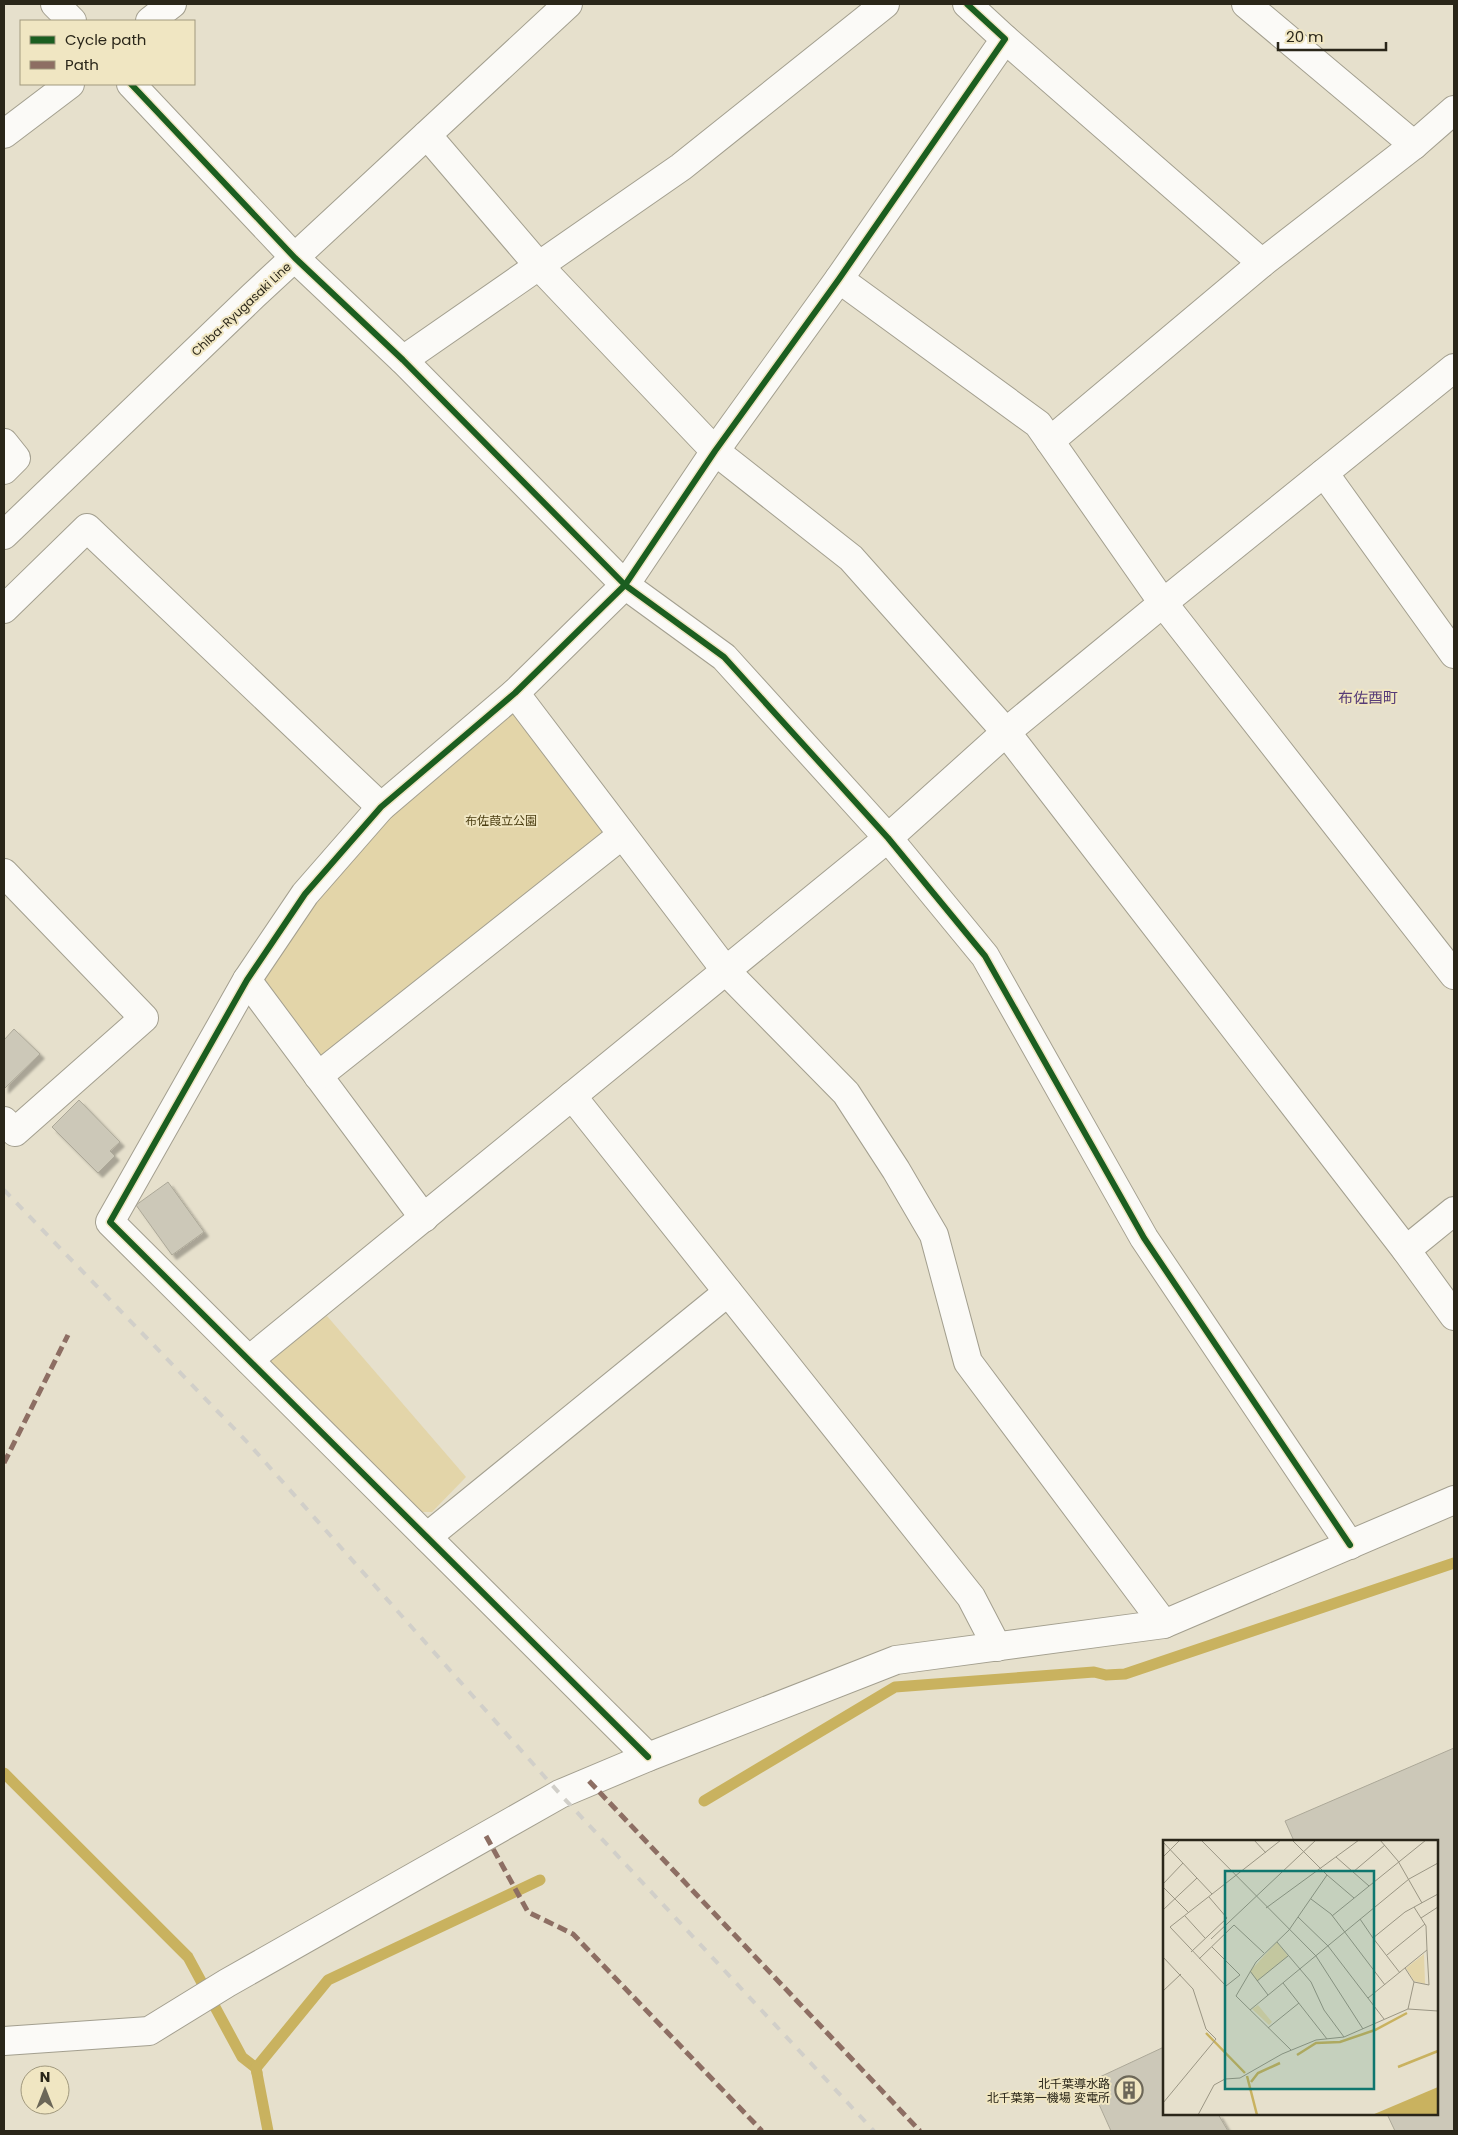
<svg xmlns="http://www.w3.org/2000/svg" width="1458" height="2135" viewBox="0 0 1458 2135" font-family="Poppins,'Noto Sans JP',sans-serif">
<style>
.green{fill:#e3d5a9}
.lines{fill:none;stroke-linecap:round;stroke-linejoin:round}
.stream{stroke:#c9b25f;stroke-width:11}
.building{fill:#ccc8b8;stroke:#aca898;filter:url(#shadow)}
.minor-casing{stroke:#a39f8f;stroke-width:30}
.major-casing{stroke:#a39f8f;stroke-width:30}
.minor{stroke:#fbfaf7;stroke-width:28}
.major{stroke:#fbfaf7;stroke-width:28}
.rail{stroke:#d1cfc9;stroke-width:4;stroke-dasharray:9 9;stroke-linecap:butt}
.quiet{stroke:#8d6e63;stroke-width:5;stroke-dasharray:10 5;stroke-linecap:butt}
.cycleway-casing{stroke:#f0e6c2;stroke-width:9}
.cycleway{stroke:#1b5e20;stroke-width:6}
.labels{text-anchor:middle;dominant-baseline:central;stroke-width:4;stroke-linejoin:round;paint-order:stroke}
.street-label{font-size:12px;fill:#2a2619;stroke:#f0e6c2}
.park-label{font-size:12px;fill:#4a3d10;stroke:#f0e6c2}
.poi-label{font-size:12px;fill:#2a2619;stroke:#f0e6c2;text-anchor:end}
.quarter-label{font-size:15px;fill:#563b77;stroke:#f0e6c2}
.inset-river{fill:none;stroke:#c9b25f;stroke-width:2.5}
.inset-road{fill:none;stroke:#9b9684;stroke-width:1}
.view{fill:#0f766e;fill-opacity:0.15;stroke:#0f766e;stroke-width:2.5}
.inset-edge{fill:none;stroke:#2a2619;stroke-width:2.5}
</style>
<defs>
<filter id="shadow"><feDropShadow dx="4.5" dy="4.5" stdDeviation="1" flood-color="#0004"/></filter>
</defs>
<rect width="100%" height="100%" fill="#e6e0cc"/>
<g class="green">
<polygon points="515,693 622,835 318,1076 247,980 305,894"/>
<polygon points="327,1316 466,1477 432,1512 410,1512 266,1357"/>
</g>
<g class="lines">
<g class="stream">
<polyline points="4,1773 188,1957 242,2057 256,2068 268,2131"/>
<polyline points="704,1801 895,1687 1094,1672 1106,1675 1125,1674 1454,1563"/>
<polyline points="257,2073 256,2068 328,1980 540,1880"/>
</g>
</g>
<g class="building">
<polygon points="14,1029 40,1054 4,1089 4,1040"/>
<polygon points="79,1100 120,1142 110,1151 115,1156 98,1173 52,1127"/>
<polygon points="168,1182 204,1232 172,1255 136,1205"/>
<polygon points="1454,1748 1454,2131 1395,2131 1387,2114 1437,2114 1437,1841 1294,1841 1285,1821"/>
<polygon points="1164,2047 1164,2114 1218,2114 1228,2131 1111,2131 1089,2082"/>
</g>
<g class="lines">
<g class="minor-casing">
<g id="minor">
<polyline points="55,4 72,21"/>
<polyline points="1246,4 1414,145"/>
<polyline points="150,21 172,4"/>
<polyline points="1005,39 1262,263"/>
<polyline points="131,84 295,258 403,360 625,585 724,657 888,838 985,956 1144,1238 1350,1545"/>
<polyline points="4,134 70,84"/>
<polyline points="427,135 539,266 715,451 851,558 1006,732 1406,1250 1454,1316"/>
<polyline points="839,279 1038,424 1163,603 1454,975"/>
<polyline points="403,360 681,167 885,4"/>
<polyline points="1050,441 1262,263 1414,145 1454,110"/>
<polyline points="4,443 16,458 4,470"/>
<polyline points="1324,473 1454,654"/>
<polyline points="4,609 87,528 381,807"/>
<polyline points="515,693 726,971 846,1093 896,1170 934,1235 968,1362 1164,1624"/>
<polyline points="4,873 144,1018 15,1132 4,1121"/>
<polyline points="247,980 424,1218"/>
<polyline points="318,1076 622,835"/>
<polyline points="572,1096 971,1597 997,1647"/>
<polyline points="1406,1250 1454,1211"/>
<polyline points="249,1360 888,838 1006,732 1163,603 1454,368"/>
<polyline points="427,1537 728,1292"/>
<polyline points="648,1757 110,1222 247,980 305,894 381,807 515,693 625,585 715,451 839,279 1005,39 967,4"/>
<polyline points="4,2041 149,2031 227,1983 560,1794 648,1757 896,1660 1164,1624 1454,1500"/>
</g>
</g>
<g class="major-casing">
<polyline id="major" points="4,535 253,296 568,4"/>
</g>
<use href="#minor" class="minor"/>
<use href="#major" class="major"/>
<polyline class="rail" points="4,1190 249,1444 560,1794 874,2131"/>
<g class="quiet">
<polyline points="4,1463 68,1335"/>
<polyline points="589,1781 920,2131"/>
<polyline points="486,1836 528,1912 573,1934 762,2131"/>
</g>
<g class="cycleway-casing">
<g id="cycleway">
<polyline points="131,84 295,258 403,360 625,585 724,657 888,838 985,956 1144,1238 1350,1545"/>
<polyline points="648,1757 110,1222 247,980 305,894 381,807 515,693 625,585 715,451 839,279 1005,39 967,4"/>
</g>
</g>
<use href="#cycleway" class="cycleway"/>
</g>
<defs>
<g id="building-ring" transform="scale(1.4375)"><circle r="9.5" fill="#f0e6c2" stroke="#6c6758" stroke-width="1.5"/><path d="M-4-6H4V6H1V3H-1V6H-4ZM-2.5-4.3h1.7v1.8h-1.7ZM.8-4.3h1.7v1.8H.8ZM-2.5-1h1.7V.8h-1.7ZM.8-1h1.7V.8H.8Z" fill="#6c6758"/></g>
</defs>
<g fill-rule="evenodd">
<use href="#building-ring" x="1129" y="2090"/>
</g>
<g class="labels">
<g class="street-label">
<text transform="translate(241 309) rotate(-43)">Chiba-Ryugasaki Line</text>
</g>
<g class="park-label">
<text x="501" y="820">布佐葭立公園</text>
</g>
<g class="poi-label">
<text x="1110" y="2083">北千葉導水路<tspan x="1110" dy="14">北千葉第一機場 変電所</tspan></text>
</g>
<g class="quarter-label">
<text x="1368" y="697">布佐酉町</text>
</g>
</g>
<g transform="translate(1163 1840)">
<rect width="275" height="275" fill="#e6e0cc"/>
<path d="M114 102 125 116 94 141 87 131ZM261 114 262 144 251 141 243 128ZM95 165 109 182 106 185 89 169Z" fill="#e3d5a9"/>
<path d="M275 247V275H209Z" fill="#c9b25f"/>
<path class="inset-river" d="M43 193 82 233M134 215 153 203 177 202 212 190 244 173M235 227 275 211M84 236 94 275M88 242 95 233 117 223"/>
<path class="inset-road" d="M38 0 153 116 200 189M91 0 103 13M217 0 235 21 259 63M0 2 49 54M0 17 17 0M173 17 206 46M190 32 222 5M164 35 191 58M0 44 20 23M0 47 26 73M148 59 168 74 222 145M251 67 263 86 264 110M103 68 196 0M1 69 34 38M22 76 42 98M169 76 263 0M135 77 165 106 221 179M258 78 275 67M197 79 210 98 242 72 275 54M210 98 237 133M48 99 153 0M114 102 148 142 161 170 181 197M49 107 77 135 63 146 7 87 118 0M28 112 64 78 46 57M224 115 262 84M0 117 30 149 43 189 53 199 0 263M36 119 71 85 101 113M242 128 251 142M87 131 105 155M94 141 125 116M120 143 164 199M0 151 18 134M205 158 264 110 266 145 251 142 245 169M87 170 246 39 275 23M105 188 136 163M128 210 73 156 93 122 126 90 164 35 129 0M35 275 51 245 62 239 77 238 119 214 153 200 181 197 245 169 275 171"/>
<path class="view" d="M62 31H211V249H62Z"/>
<rect width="275" height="275" class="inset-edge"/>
</g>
<rect width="1458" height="2135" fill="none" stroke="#2a2619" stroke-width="10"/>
<rect x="20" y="20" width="175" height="65" fill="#f0e6c2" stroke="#a1997e"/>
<rect x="30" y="36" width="25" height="8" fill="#1b5e20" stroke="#a1997e"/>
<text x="65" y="45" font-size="15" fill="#2a2619">Cycle path</text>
<rect x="30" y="61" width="25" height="8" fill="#8d6e63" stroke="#a1997e"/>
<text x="65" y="70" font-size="15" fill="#2a2619">Path</text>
<g transform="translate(45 2090)"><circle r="24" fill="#f0e6c2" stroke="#a1997e"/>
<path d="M0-4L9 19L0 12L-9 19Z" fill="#6c6758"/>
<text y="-8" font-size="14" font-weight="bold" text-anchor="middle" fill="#2a2619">N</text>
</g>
<path d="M1278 42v8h108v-8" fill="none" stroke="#2a2619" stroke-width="2.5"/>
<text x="1286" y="42" font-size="15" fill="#2a2619" stroke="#f0e6c2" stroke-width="4" paint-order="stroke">20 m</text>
</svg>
